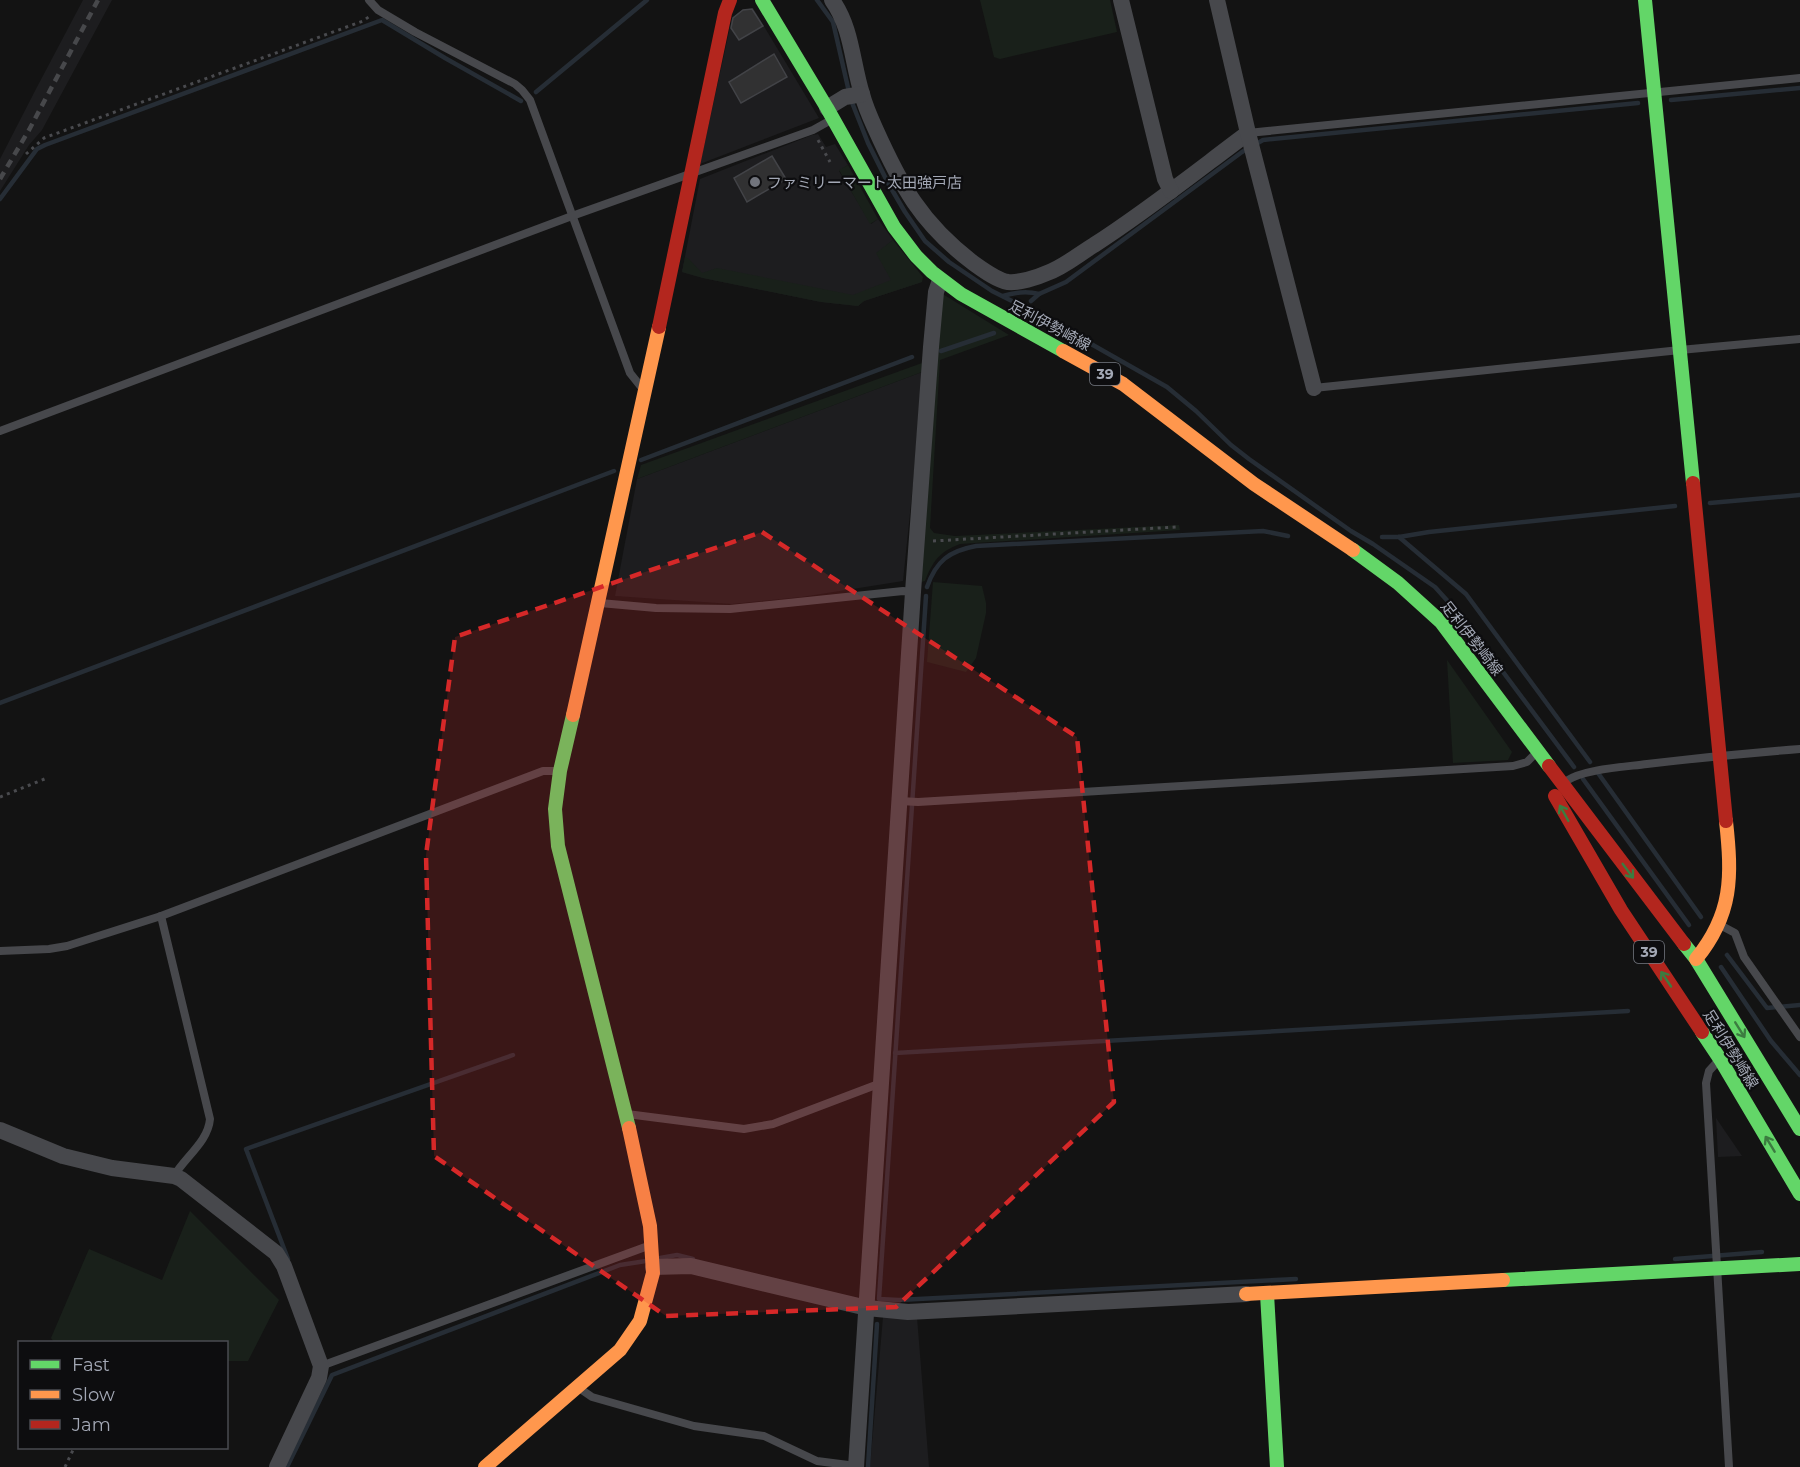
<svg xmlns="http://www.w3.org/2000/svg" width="1800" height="1467" viewBox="0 0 1800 1467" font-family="Montserrat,'Noto Sans JP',sans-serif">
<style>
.built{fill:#1d1d1f}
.green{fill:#19201a}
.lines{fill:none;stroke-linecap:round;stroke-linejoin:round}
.stream{stroke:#262d35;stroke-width:4.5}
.building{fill:#313132;stroke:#424347;stroke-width:1.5}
.path{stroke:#494a4e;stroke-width:3;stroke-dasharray:3 4.5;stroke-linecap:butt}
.lane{stroke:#47484c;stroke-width:8}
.street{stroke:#47484c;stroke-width:16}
.fast{stroke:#63d668;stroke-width:14}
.slow{stroke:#ff974d;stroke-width:14}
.jam{stroke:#b3261e;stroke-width:14}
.rail{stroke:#47484b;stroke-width:4.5;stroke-dasharray:8 6;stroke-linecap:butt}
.oneway{stroke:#3c7c40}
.marked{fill:#d62828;fill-opacity:0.2;stroke:#d62828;stroke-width:4.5;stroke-dasharray:12 8;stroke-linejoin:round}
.poi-dot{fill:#71747c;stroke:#0d0d0f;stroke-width:2}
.labels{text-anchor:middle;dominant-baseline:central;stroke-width:4.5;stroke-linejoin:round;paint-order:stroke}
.shield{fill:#0d0d0f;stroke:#767a83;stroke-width:1.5}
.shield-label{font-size:14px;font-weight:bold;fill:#a3a8b5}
.poi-label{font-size:15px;fill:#a3a8b5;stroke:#0d0d0f;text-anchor:start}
.street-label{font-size:15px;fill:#a3a8b5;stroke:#0d0d0f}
</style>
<rect width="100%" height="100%" fill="#131313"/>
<g class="built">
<polygon points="83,0 112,0 42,130 29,145 0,191 0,159 36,89"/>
<polygon points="753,8 819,118 700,164 732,18 742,10"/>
<polygon points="818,134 826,147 835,144 848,165 839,171 871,224 878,219 893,240 886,246 922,282 864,301 858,306 821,302 703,278 682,272 700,179 812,135"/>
<polygon points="922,372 913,484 903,581 802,597 732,604 615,596 637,479"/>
<polygon points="1716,1118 1742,1156 1718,1157"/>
<polygon points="883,1317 917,1317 929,1467 870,1467"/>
</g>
<g class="green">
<polygon points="980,0 1110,0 1117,32 1000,59 994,57"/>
<polygon points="848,165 878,219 870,224 839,170"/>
<polygon points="893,240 923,277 922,282 864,301 858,306 821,302 703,278 682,272 685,257 689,259 702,273 717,268 853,295 891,280 876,253"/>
<path d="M941 293 1009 335 940 360 930 528 934 533 955 536 1179 525 1180 530 960 544C939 552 933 561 925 581L921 582Z"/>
<polygon points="922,363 922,372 637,479 641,465"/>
<polygon points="933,582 982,586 986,603 986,613 976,658 966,672 927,662"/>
<polygon points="1447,660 1512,752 1508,760 1453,763"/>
<polygon points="190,1211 279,1300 248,1361 227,1361 226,1342 54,1342 51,1338 89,1249 162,1280"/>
</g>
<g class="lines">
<g class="stream">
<polyline points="817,0 833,22 849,92"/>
<polyline points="536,92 647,0"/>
<polyline points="851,100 868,143 888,183 905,212 925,241 949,262 992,291 1040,315 1167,387 1196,411 1231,445 1249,459 1351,531 1373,544 1435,587 1462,617 1574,767"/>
<polyline points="1671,100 1800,88"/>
<polyline points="0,199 37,149 45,145 382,20 445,58 521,101"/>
<path d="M1003 296C1016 292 1027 291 1039 294"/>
<polyline points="1031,301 1039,294 1066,282 1242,152 1263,140 1638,103"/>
<polyline points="941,351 994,333"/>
<polyline points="641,460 912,357"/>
<polyline points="1710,503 1800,495"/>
<polyline points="1382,537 1399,537 1429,532 1675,506"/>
<polyline points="1399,537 1466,594 1590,762"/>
<path d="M927 587C936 561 949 551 976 546L1263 531 1288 536"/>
<polyline points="926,596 879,1299 899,1300 1296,1279"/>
<polyline points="0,703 614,471"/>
<polyline points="1598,773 1701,917"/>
<polyline points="1583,779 1689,925"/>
<polyline points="1727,955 1767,1008 1800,1005"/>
<polyline points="1721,967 1771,1041 1800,1075"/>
<polyline points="895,1053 1628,1011"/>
<polyline points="660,1258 677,1255 693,1259"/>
<polyline points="288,1259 246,1149 513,1055"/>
<polyline points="1675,1259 1762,1252"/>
<polyline points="287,1467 332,1375 620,1265 646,1261"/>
<polyline points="868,1467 877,1324"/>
</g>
</g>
<g class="building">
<polygon points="752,9 763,26 739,40 731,28 733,18 743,10"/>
<polygon points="774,54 787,77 741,103 729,82"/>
<polygon points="772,156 786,179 747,202 734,178"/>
</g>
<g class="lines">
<g class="path">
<polyline points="818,140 830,162"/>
<polyline points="26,154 44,138 363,21 370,16"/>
<polyline points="933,541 1176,527"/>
<polyline points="0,797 47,778"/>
<polyline points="65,1467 74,1448"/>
</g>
<g class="lane">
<polyline points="369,0 378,10 415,32 515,84 522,90 530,100 630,373 642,388"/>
<polyline points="1248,133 1800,78"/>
<polyline points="1314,388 1680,350 1800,339"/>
<polyline points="0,431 572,216 813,130 831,120"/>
<polyline points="600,603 656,608 730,609 903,591 913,592"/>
<path d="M1566 781C1584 769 1624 767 1647 764 1698 758 1749 753 1800 749"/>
<polyline points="900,801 918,802 1513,766 1527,762 1532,757"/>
<path d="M161 916 210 1119C208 1142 185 1157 174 1176"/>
<polyline points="1720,925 1735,933 1744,957 1800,1037"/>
<polyline points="0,951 49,949 67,946 161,916 543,771 559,771"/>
<polyline points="1718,1061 1709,1071 1706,1083 1729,1467"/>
<polyline points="627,1114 744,1129 773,1124 881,1083"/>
<polyline points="321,1366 648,1246"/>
<polyline points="579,1388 592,1397 694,1426 764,1436 817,1461 856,1466"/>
</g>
<g class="street">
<path d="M832 0C852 28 852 62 862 94 865 106 870 117 875 128 901 186 921 223 972 262 982 269 996 280 1008 282 1019 283 1036 278 1047 273 1064 267 1079 254 1094 245 1147 211 1197 171 1248 133"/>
<polyline points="1121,0 1165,179 1171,191"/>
<polyline points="1217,0 1248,133 1314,388"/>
<polyline points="827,108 845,97 862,94"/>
<polyline points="0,1130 63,1156 112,1168 174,1176 181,1179 276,1253 284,1266 321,1366 319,1378 277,1467"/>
<polyline points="653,1267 691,1266 867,1308 908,1312 1246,1294"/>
<polyline points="856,1467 913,592 931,347 936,292 940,280"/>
</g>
<g class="fast">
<polyline points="762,0 827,108 894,227 916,256 932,272 961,294 1063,351"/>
<polyline points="1645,0 1693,483"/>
<polyline points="1353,550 1398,583 1441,622 1549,766"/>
<polyline points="573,715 560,771 555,809 558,846 629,1128"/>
<polyline points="1684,944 1696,959 1800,1129"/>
<polyline points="1702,1032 1720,1059 1800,1194"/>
<polyline points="1503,1280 1800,1264"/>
<polyline points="1267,1294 1277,1467"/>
</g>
<g class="slow">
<polyline points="1063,351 1123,384 1254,484 1353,550"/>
<polyline points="573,715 659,327"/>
<path d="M1696 959C1733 914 1732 876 1726 821"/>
<polyline points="1246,1294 1503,1280"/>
<polyline points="485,1467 620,1350 640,1321 653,1273 650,1226 629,1128"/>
</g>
<g class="jam">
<polyline points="659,327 725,13 730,0"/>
<polyline points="1693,483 1726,821"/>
<polyline points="1549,766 1684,944"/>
<polyline points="1555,796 1621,910 1702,1032"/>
</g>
<polyline class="rail" points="0,179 29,130 98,0"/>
</g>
<defs><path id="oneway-shaft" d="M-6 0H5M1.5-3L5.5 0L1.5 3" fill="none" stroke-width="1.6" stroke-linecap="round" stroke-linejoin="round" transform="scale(1.5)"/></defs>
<g class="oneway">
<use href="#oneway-shaft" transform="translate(1564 813) rotate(-119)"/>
<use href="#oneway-shaft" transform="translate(1628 871) rotate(53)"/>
<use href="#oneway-shaft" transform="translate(1666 979) rotate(-124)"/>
<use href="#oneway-shaft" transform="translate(1740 1030) rotate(58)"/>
<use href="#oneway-shaft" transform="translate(1770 1144) rotate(-121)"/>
</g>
<path class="marked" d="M762 532 1077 737 1114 1102 896 1307 666 1316 434 1156 426 855 455 637Z"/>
<circle class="poi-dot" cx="755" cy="182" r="6"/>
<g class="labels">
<g class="shield">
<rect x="1090" y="363" width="30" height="22" rx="4.5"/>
<rect x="1634" y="941" width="30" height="22" rx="4.5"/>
</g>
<g class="shield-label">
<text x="1105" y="374">39</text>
<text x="1649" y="952">39</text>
</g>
<g class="poi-label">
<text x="767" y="182">ファミリーマート太田強戸店</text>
</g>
<g class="street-label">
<text transform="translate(1050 325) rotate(28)">足利伊勢崎線</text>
<text transform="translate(1472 638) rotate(52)">足利伊勢崎線</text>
<text transform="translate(1731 1049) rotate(58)">足利伊勢崎線</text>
</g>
</g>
<rect x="18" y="1341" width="210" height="108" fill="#0d0d0f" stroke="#494b51" stroke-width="1.5"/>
<rect x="30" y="1360" width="30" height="9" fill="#63d668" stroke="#494b51" stroke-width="1.5"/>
<text x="72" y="1371" font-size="18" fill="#a3a8b5">Fast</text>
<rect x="30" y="1390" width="30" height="9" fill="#ff974d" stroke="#494b51" stroke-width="1.5"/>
<text x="72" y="1401" font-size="18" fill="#a3a8b5">Slow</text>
<rect x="30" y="1420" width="30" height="9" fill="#b3261e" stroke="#494b51" stroke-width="1.5"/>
<text x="72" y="1431" font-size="18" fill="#a3a8b5">Jam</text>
</svg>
